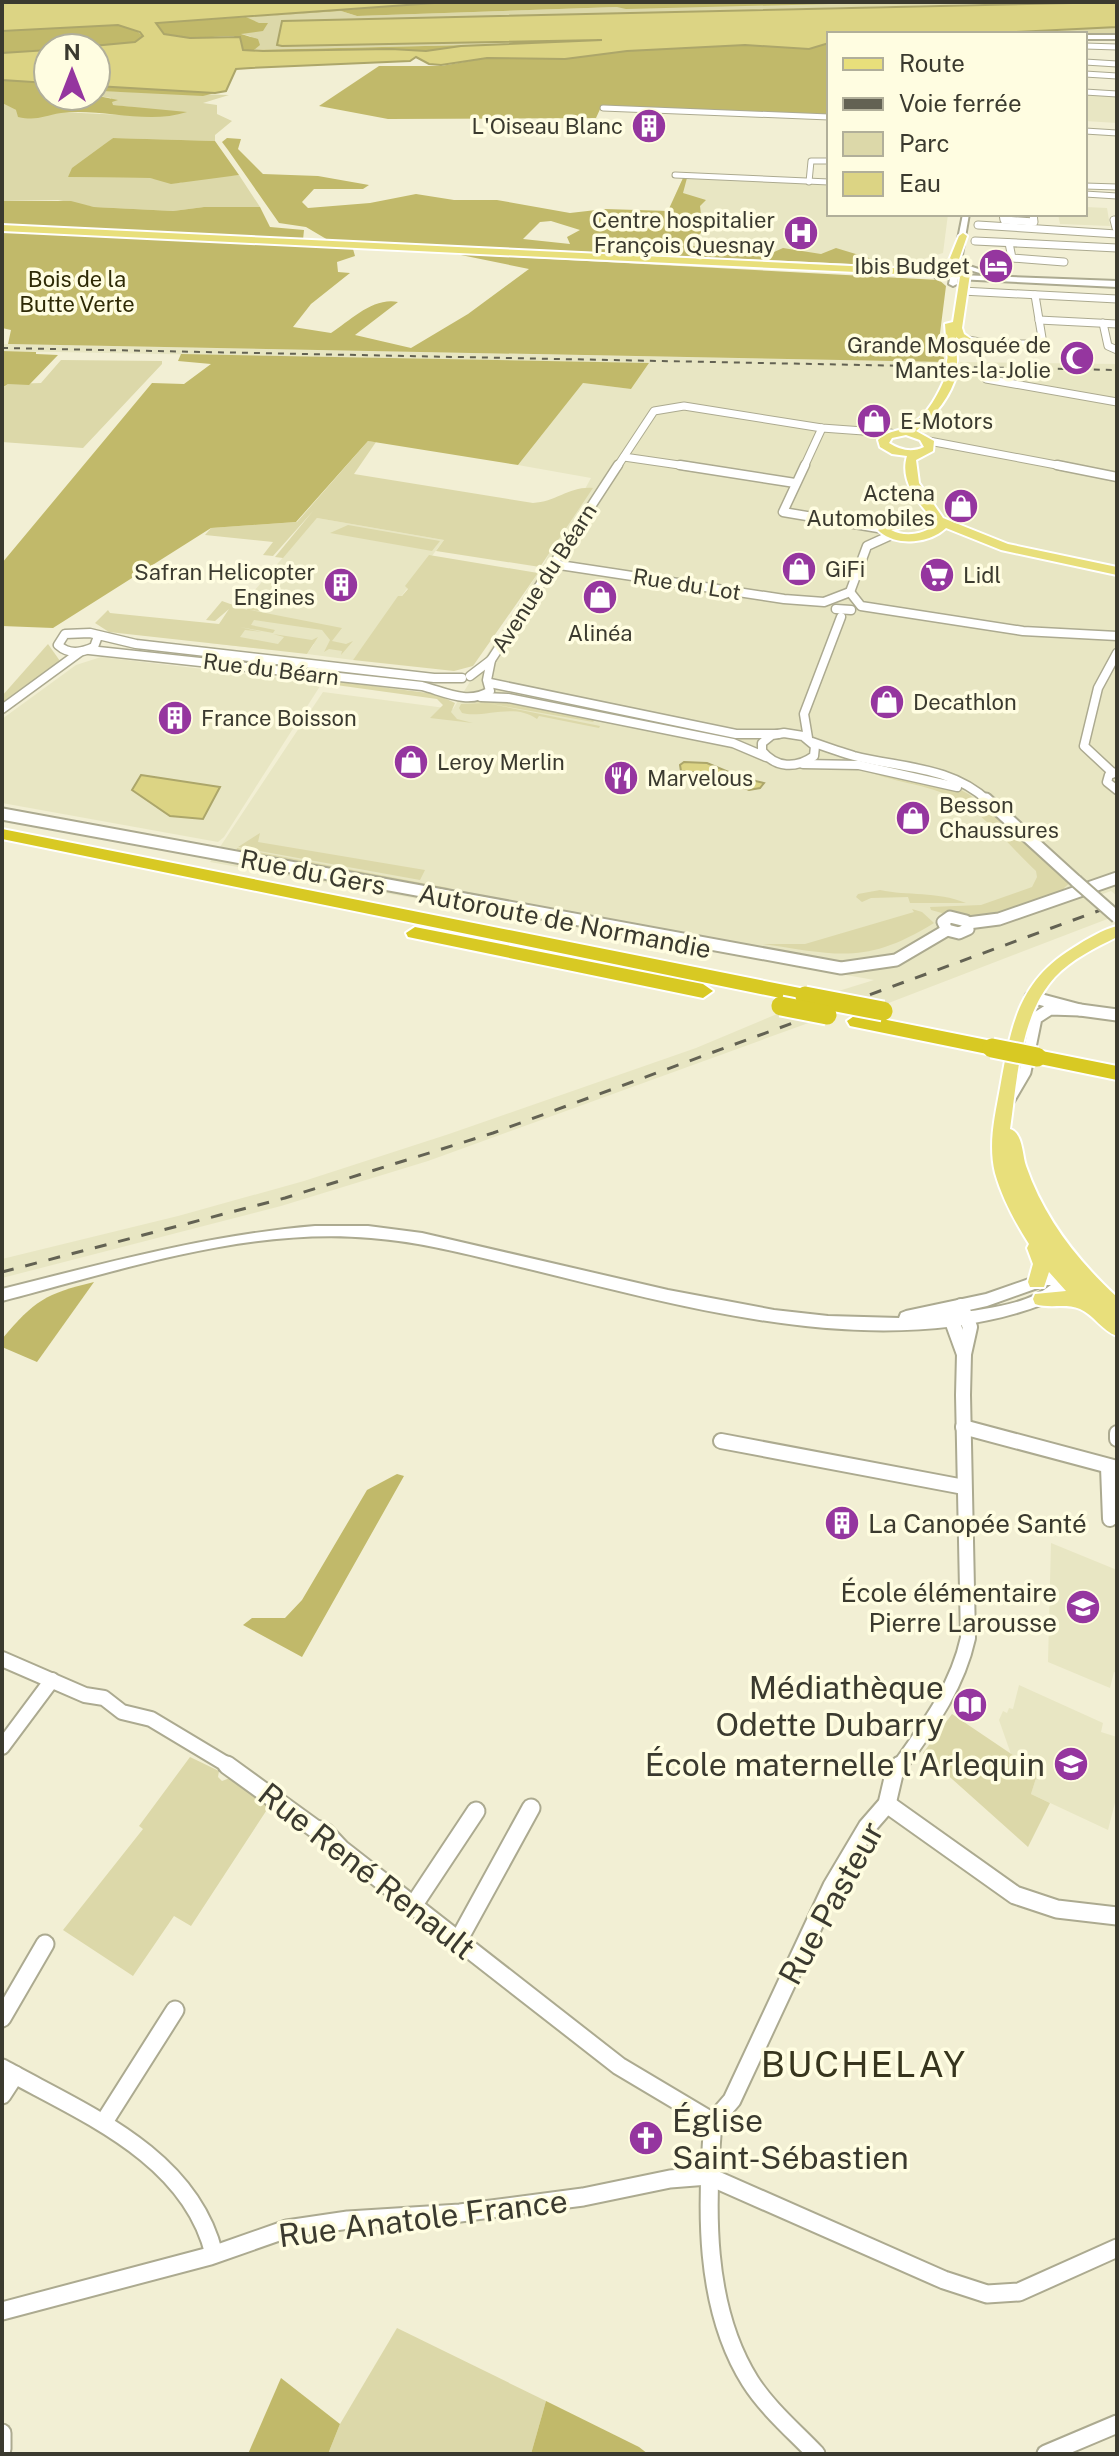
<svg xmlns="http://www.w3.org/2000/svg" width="1119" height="2456" viewBox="0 0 1119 2456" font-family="'Public Sans',sans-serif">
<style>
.built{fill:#e8e6c3}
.green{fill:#dcd8a9}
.forest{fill:#c1b96a;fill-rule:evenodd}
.water{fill:#dcd484;stroke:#aca66a;stroke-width:2}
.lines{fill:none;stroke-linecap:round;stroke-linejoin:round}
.minor-far5-casing{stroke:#acaa90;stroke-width:7}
.minor-far4-casing{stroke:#acaa90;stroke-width:9}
.minor-far3-casing{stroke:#acaa90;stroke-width:11}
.minor-far2-casing{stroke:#acaa90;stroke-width:15}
.minor-far1-casing{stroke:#acaa90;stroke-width:18}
.minor-casing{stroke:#acaa90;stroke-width:21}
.tertiary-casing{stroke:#acaa90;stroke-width:4}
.secondary-casing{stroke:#acaa90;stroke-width:4}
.primary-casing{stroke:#fff;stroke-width:4}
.motorway-casing{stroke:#fff;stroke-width:4}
.minor-far5{stroke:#fff;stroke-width:5}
.minor-far4{stroke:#fff;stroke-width:7}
.minor-far3{stroke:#fff;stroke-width:8}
.minor-far2{stroke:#fff;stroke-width:11}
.minor-far1{stroke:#fff;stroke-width:14}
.minor{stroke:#fff;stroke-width:17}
.tertiary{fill:#fff;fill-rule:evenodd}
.secondary{fill:#fff;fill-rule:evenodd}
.primary{fill:#e8df7b;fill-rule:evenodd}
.motorway{fill:#d8c923;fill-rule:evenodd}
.rail-far1{stroke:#636253;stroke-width:2;stroke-dasharray:6 6;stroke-linecap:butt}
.rail{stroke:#636253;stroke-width:3;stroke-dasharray:12 12;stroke-linecap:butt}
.minor-bridge-casing{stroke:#acaa90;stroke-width:15;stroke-linecap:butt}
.primary-bridge-casing{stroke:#fff;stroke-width:12;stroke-linecap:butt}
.motorway-bridge-casing{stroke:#fff;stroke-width:23;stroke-linecap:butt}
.minor-bridge{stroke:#fff;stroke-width:11}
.primary-bridge{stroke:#e8df7b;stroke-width:10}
.motorway-bridge{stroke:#d8c923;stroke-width:19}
.labels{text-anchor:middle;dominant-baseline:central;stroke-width:7;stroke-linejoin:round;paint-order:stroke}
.far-poi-label{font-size:22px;fill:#3b3a2f;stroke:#fffde1;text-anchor:start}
.far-park-label{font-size:22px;fill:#2e2a06;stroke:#fffde1}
.far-street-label{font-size:22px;fill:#3b3a2f;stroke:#fffde1}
.street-label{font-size:26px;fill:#3b3a2f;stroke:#fffde1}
.poi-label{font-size:26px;fill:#3b3a2f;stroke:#fffde1;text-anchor:start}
.near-poi-label{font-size:32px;fill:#3b3a2f;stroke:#fffde1;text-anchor:end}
.near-street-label{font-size:32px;fill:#3b3a2f;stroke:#fffde1}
.near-quarter-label{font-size:36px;letter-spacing:2px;fill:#37351e;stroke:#fffde1}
</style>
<rect width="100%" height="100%" fill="#f2efd4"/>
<g class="built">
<polygon points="1085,94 1117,95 1117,123 1085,121"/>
<polygon points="683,178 829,185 829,214 948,214 943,253 899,266 648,253"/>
<polygon points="1085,207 1107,208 1110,226 1060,224 1058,214 1085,214"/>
<polygon points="2,344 945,362 948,370 960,371 960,362 1117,364 1117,896 1111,891 1089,899 1110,918 886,1004 832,993 874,980 210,862 323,692 453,709 544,563 591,478 518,465 583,383 631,389 649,363 2,351"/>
<polygon points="317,518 444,540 353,660 307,654 314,644 273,650 209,643"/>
<polygon points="101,657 322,683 224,837 218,842 2,803 2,719 76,665"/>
<polygon points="777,1014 814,1021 428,1161 281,1206 2,1278 2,1259 178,1216 304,1181 449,1134 696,1048"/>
<polygon points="1051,1543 1117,1570 1117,1673 1114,1672 1110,1688 1048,1662"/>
<polygon points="1019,1685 1103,1723 1101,1732 1117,1737 1117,1795 1108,1830 1031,1794 1038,1772 1012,1757 999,1720 1003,1711 1007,1713 1009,1708 1013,1709"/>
</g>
<g class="green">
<polygon points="911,2 1073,2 282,21 277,45 602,40 598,42 253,50 258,46 250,36 241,34 259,24 246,17 341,11 357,16 617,7"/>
<polygon points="1117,27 1117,34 974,34 982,32"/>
<polygon points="100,91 229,95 203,103 217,105 217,114 232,121 215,135 215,141 113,138 68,177 150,178 180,183 189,179 239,175 260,207 204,207 173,211 94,207 58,200 2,201 2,103 16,110 146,116 132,107 112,105 111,98 98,96 96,93"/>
<polygon points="61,360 162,361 162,364 83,448 2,442 2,389 8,384 41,383"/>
<path d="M368 441 376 442 354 474 533 503C556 502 570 486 593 488L540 567 436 551 444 540 317 518 283 558 275 557 313 511 273 556 263 555 273 542 205 535 211 528 297 522Z"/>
<polygon points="348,525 440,541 432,551 330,533"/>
<polygon points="429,555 538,573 473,666 454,671 353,660 398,596 402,596 408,589 405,586"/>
<polygon points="222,601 247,610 249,604 261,606 260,611 250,610 342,628 332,641 346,644 353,641 341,655 342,651 329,649 324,652 330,640 322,630 254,620 251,625 275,630 273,633 240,627 262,632 245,630 240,637 278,644 284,637 273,634 312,640 318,637 307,654 109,632 95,623 108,610 110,613 219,624 229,609 215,621 206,620"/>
<polygon points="48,644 60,661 2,704 2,696"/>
<polygon points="333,681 436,694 455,703 451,712 457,719 473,723 430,718 443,705 437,699 336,685"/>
<path d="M494 698 596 719 593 722 486 703 600 726 599 728 539 716 537 719C514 702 482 719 462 713L459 708 461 704 485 703 464 702Z"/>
<path d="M860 768 959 789 970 795 1071 882 1064 888 1065 893C1017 910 982 926 931 910L930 907 981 905 1032 887 1037 877 1036 871C1011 848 986 815 956 799 926 783 891 783 860 768Z"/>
<polygon points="260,833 258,842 425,870 420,880 238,847"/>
<polygon points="237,848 449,888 445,891 236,852"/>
<path d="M880 890C908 896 936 891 966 903H910L908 897 871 898 862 902 856 897 858 894Z"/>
<path d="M912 909 922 912 934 923C866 965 838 955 763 944H805L914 912Z"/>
<polygon points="952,1714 1038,1772 1031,1794 1050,1803 1028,1847 923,1753"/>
<polygon points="190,1757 219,1771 218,1777 222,1781 230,1778 270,1805 191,1926 174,1916 133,1976 63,1930 143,1829 139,1826"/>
<polygon points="397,2328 546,2401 531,2454 328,2454 340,2424"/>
</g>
<g class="forest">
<polygon points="448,2 911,2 626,9 617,7 357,16 341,11 264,16"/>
<polygon points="246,17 259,23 268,23 263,31 241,34 258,39 260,45 254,50 552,43 461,46 426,51 391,49 263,51 243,50 234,36 190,38 164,34 155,23"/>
<polygon points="118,25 132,27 143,36 135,42 123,44 2,53 2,31"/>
<polygon points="820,43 829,43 829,115 601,107 596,118 388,119 319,106 379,66 441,66 487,58 565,59 627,51 745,45 809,49"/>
<path d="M2 80 48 83V96H96V86L215 93 203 96 100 91 98 96 118 100 112 102 113 105 187 112C147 125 102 108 61 113 43 116 37 121 18 117L16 110 2 103Z"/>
<polygon points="113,138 215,141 239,175 171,184 150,178 68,177 72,168"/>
<path d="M227 138 241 139 238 149 263 174 318 176 369 185 363 189H314L302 202 308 208 370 203 416 194 454 200H497L570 213 605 209 668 211 683 178H687L683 193 706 200 700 206 702 223 708 228 690 241V246L774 252 783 248 821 254 836 248 869 258 874 265 328 240 306 227 279 223 228 150 222 142ZM551 221 580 230 567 237 570 244 523 239 540 222Z"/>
<path d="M2 201H71L94 207 173 211 204 207H260L270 227 304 230 303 240 353 249 355 256 337 262 338 272 350 273 311 304 293 327 331 333C351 320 373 297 398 302L355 335 411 348 468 314 529 269 456 254 939 280 946 286 939 341 945 362 8 344 11 330 2 328Z"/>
<polygon points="2,351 36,352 36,354 58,355 29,385 8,384 2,388"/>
<polygon points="181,354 649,363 631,389 583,383 518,465 368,441 296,522 211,528 53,628 2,626 2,563 152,383 184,384 211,364 178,361"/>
<path d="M94 1282 37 1362 2 1347V1339C35 1300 45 1294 94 1282Z"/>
<polygon points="397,1474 404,1476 302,1657 243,1625 252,1618 285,1618 302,1600 367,1490"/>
<polygon points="281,2378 340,2424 328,2454 248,2454"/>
<polygon points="546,2401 639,2447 648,2454 531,2454"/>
</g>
<g class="water">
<polygon points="2,2 448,2 156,23 164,34 190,38 240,37 243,50 263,51 391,49 426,51 461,46 602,40 282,46 277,45 282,21 1117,2 1117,27 974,34 829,34 829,43 809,49 745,45 627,51 565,59 487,58 441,65 429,64 416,57 410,61 251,68 236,69 226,91 215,93 96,86 96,48 71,48 135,42 143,36 140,32 118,25 2,31"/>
<polygon points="48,50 48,83 2,80 2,53"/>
<polygon points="684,762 707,763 743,778 764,783 760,788 749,790 712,774 681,771 680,765"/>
<polygon points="141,775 220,787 203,819 170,816 132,790"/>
</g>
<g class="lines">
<g class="minor-far5-casing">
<g id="minor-far5">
<polyline points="1085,46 1117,47"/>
<polyline points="1085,62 1117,64"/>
<polyline points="1085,74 1117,76"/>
<polyline points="1085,92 1117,94"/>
<polyline points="603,108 829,117"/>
<polyline points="1085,131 1117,133"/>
<polyline points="675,175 829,182"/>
<polyline points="809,182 811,161 829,161"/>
<polyline points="1085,186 1117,187"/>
<polyline points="1085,194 1117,196"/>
</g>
</g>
<g class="minor-far4-casing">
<g id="minor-far4">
<polyline points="1003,214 1004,220 1034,222 1033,214"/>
<polyline points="978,225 1117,234"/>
<polyline points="1116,228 1114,220 1117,220"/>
<polyline points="975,241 1117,248"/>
<polyline points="1009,243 1012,258 1064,262"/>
<polyline points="962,291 1117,299"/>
<polyline points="1039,320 1117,324"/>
<polyline points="1103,323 1108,346 1117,350"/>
<polyline points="968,340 991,344 1043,344 1035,295"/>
<polyline points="986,379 1117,402"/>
<polyline points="929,441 1067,467"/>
<polyline points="624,457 693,467"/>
<polyline points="617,467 654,411 684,406 822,428 891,433"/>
<polyline points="804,467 822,428"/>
</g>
</g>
<g class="minor-far3-casing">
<g id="minor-far3">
<polyline points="680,465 795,483"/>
<polyline points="805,465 783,512 884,529"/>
<polyline points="1057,465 1117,477"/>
<polyline points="553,564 784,599 824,602 850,592"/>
<polyline points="850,592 861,606 1023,631 1117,636"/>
<polyline points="850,592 867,546 889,536"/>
<polyline points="836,609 851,610"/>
<path d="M98 636 94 647C81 653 69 655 58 645L65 634 90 633 136 644 434 678H462"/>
<path d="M89 650 422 686C445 692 468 705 490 691L487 680 491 660"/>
<polyline points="470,676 491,660 618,465"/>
<polyline points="490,683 736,734 778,734"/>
<polyline points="481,697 508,698 733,743 766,757"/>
<polyline points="2,709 80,652"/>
<path d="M784 733 803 736 815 746 814 756C796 769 776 768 762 751V743L772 735Z"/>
<polyline points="808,738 804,714 841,617"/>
<path d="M812 742C826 747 840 752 854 756 900 768 951 766 988 801"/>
<polyline points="803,764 859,765 957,787"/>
<polyline points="1117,772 1109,775 1107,782 1117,790"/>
<polyline points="1113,773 1084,746 1098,688 1117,653"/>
</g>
</g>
<g class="minor-far2-casing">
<g id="minor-far2">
<polyline points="986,799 1076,881"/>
<polyline points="2,814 841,968 896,960 947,930"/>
<polygon points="950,917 966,921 968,929 959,933 947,930 943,922"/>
<polyline points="968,923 999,919 1117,878"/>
<polyline points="1031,997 1080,1010 1117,1015"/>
<polyline points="1008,1101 1025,1072 1036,1018 1050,1009 1080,1010"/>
</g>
</g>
<g class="minor-far1-casing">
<g id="minor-far1">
<polyline points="954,1312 952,1321 964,1354"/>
<polyline points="963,1427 1117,1468"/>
<polyline points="1117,1433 1117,1439"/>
<polyline points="721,1441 964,1487"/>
<polyline points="1108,1467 1110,1519"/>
<polyline points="2,1659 85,1695 104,1698 122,1712 151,1719 231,1767"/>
<polyline points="2,1747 52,1680"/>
<path d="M899 1767C928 1726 957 1688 968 1638L963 1395 964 1354 970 1327 961 1306"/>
</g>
</g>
<g class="minor-casing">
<g id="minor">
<polyline points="227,1765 314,1828 325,1832 341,1849 619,2066 713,2122"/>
<polyline points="887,1804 1015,1895 1057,1909 1117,1916"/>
<polyline points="413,1906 476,1811"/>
<polyline points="458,1941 531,1808"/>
<polyline points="2,2018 45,1944"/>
<path d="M2 2068C83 2113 190 2155 214 2254"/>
<polyline points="2,2095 15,2075"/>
<polyline points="104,2122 175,2010"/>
<polyline points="713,2122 732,2100 832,1886 867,1827 887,1804 894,1774 900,1765"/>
<path d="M713 2122C706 2206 703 2306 750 2381 767 2408 794 2431 816 2454"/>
<polyline points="2,2311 210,2256 287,2229 348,2220 460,2213 583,2197 670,2179 708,2176 944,2280 987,2294 1019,2292 1117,2248"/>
<polyline points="2,2433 2,2449"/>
<polyline points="1046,2454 1117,2424"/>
</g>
</g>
<g class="tertiary-casing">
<g id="tertiary">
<rect x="1085" y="35" width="32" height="4"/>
<polygon points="963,214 969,214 957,284 953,286 949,284"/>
<polygon points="963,264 997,275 993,277 963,268"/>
<path d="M315 1226H368L422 1233 668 1290 774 1310 828 1316 899 1318 901 1313 906 1311 986 1294 1046 1273H1079L1081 1277 1079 1281C1067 1288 1057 1299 1044 1304 883 1365 685 1307 525 1268 474 1256 424 1242 371 1238 247 1227 121 1270 2 1301V1289C106 1263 208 1235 315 1226ZM1046 1285H1051C1025 1306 983 1309 951 1314L987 1306Z"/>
</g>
</g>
<g class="secondary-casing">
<polygon id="secondary" points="933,274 1117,281 1117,287 936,278"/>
</g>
<g class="primary-casing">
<g id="primary">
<polygon points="2,225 934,270 948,263 959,236 963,233 967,236 957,265 948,270 970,274 962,328 964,334 974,341 965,348 960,345 963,342 956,337 957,361 948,363 945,324 953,322 960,277 2,231"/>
<path d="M948 371 957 373C951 396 935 416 916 431L934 441 933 451 916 460 919 483 943 518 1008 544 1117 567V575L1001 550 946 528C930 543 898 547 880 532L878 530 887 522 929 515C915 498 900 479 907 456L892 454 880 447 878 440C887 431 896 432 907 427 928 417 940 391 948 371ZM906 435 920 440 924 447C912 453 900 450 889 443L892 438ZM932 522 937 524C924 534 906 538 891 530Z"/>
<path d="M1117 926V937C1095 948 1072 959 1055 977 1020 1015 1017 1080 1010 1129 1023 1133 1022 1154 1026 1166 1044 1218 1077 1260 1117 1297V1336C1102 1331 1094 1315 1080 1309 1066 1303 1050 1309 1035 1304L1033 1299 1035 1294 1066 1291 1049 1272 1044 1287H1030L1028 1282 1033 1264 1027 1248 1029 1244C1015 1222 1002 1198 995 1173 988 1144 995 1116 1000 1088 1011 1028 1017 982 1073 948 1087 939 1102 930 1117 926Z"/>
</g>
</g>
<g class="motorway-casing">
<g id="motorway">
<polygon points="2,829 805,989 815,996 805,1003 2,839"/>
<polygon points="415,927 703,984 713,991 703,998 408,937 406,933"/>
<polygon points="857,1014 992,1041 1002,1048 992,1055 850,1026 847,1021"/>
<polygon points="1037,1050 1117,1066 1117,1080 1030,1062 1027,1057 1030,1052"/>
</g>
</g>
<use href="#minor-far5" class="minor-far5"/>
<use href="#minor-far4" class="minor-far4"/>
<use href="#minor-far3" class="minor-far3"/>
<use href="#minor-far2" class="minor-far2"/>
<use href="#minor-far1" class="minor-far1"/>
<use href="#minor" class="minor"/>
<use href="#tertiary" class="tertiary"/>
<use href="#secondary" class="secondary"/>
<use href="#primary" class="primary"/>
<use href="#motorway" class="motorway"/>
<polyline class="rail-far1" points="2,348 1117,370"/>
<polyline class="rail" points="2,1272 285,1198 493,1133 1117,904"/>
<g class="minor-bridge-casing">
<polyline id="minor-bridge" points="1076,881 1117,917"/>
</g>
<g class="primary-bridge-casing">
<polyline id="primary-bridge" points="952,361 952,373"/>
</g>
<g class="motorway-bridge-casing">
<g id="motorway-bridge">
<polyline points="805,996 883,1011"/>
<polyline points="781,1006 827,1015"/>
<polyline points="992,1048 1037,1057"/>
</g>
</g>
<use href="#minor-bridge" class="minor-bridge"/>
<use href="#primary-bridge" class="primary-bridge"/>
<use href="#motorway-bridge" class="motorway-bridge"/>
</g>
<defs>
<g id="building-disc" transform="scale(1.8)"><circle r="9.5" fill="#95369f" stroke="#fffde1"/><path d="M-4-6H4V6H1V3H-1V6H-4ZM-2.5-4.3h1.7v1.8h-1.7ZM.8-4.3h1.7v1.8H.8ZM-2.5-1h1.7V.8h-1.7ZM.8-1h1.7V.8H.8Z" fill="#fff"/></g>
<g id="hospital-disc" transform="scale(1.8)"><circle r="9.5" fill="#95369f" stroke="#fffde1"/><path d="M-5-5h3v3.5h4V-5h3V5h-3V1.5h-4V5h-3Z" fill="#fff"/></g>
<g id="hotel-disc" transform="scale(1.8)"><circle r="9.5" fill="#95369f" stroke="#fffde1"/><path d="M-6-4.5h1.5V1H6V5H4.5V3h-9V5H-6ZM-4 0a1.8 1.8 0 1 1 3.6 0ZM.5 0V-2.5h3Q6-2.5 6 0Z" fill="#fff"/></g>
<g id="mosque-disc" transform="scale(1.8)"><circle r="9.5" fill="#95369f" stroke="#fffde1"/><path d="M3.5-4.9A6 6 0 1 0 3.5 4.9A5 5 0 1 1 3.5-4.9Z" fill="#fff"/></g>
<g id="shop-disc" transform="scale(1.8)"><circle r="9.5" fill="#95369f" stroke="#fffde1"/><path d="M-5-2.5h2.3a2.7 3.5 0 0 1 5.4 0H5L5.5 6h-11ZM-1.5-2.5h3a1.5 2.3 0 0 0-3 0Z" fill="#fff"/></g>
<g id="supermarket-disc" transform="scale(1.8)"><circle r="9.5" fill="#95369f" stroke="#fffde1"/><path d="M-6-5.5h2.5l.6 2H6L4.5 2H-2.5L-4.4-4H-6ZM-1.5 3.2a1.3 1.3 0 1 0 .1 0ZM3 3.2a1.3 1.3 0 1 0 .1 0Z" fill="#fff"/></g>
<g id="restaurant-disc" transform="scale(1.8)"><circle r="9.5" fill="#95369f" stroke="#fffde1"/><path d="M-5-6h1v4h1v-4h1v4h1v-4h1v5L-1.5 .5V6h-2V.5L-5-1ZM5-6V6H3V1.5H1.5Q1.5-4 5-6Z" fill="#fff"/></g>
<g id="school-disc" transform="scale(1.8)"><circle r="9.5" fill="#95369f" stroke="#fffde1"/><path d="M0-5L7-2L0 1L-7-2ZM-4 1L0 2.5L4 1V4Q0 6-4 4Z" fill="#fff"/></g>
<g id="library-disc" transform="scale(1.8)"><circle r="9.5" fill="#95369f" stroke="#fffde1"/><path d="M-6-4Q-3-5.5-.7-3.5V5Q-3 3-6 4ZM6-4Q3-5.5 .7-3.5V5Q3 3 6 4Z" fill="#fff"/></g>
<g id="church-disc" transform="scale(1.8)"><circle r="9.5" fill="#95369f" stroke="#fffde1"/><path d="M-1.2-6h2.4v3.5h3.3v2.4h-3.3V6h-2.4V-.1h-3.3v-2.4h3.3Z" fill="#fff"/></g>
</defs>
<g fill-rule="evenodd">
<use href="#building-disc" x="649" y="126"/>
<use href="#hospital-disc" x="801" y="233"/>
<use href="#hotel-disc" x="996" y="266"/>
<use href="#mosque-disc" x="1077" y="358"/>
<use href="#shop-disc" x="874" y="421"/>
<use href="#shop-disc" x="961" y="506"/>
<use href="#shop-disc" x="799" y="569"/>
<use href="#supermarket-disc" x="937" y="575"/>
<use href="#building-disc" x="341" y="585"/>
<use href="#shop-disc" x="600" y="597"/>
<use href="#shop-disc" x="887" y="702"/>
<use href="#building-disc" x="175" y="718"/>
<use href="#shop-disc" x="411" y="762"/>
<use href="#restaurant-disc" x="621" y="778"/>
<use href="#shop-disc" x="913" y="818"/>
<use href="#building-disc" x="842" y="1523"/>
<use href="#school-disc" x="1083" y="1607"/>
<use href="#library-disc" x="970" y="1705"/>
<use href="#school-disc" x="1071" y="1764"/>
<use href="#church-disc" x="646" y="2138"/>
</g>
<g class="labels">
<g class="far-poi-label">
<text x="623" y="126" text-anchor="end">L'Oiseau Blanc</text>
<text x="775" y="220" text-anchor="end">Centre hospitalier<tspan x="775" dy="25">François Quesnay</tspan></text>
<text x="970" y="266" text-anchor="end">Ibis Budget</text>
<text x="1051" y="345" text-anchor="end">Grande Mosquée de<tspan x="1051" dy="25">Mantes-la-Jolie</tspan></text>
<text x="900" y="421">E-Motors</text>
<text x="935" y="493" text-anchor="end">Actena<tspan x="935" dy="25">Automobiles</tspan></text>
<text x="825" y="569">GiFi</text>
<text x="315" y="572" text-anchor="end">Safran Helicopter<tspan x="315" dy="25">Engines</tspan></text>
<text x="963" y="575">Lidl</text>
<text x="600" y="633" text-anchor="middle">Alinéa</text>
<text x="913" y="702">Decathlon</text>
<text x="201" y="718">France Boisson</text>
<text x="437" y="762">Leroy Merlin</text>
<text x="647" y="778">Marvelous</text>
<text x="939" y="805">Besson<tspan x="939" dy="25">Chaussures</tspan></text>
</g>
<g class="far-park-label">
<text x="77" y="279">Bois de la<tspan x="77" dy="25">Butte Verte</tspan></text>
</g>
<g class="far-street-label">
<text transform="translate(544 578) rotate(-57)">Avenue du Béarn</text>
<text transform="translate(687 584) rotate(9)">Rue du Lot</text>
<text transform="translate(271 669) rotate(7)">Rue du Béarn</text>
</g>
<g class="street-label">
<text transform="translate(313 872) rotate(11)">Rue du Gers</text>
<text transform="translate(565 921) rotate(11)">Autoroute de Normandie</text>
</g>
<g class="poi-label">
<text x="868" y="1523">La Canopée Santé</text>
<text x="1057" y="1592" text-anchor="end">École élémentaire<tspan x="1057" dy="30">Pierre Larousse</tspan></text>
</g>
<g class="near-poi-label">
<text x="944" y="1687">Médiathèque<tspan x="944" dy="37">Odette Dubarry</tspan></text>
<text x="1045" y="1764">École maternelle l'Arlequin</text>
<text x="672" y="2120" text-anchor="start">Église<tspan x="672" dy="37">Saint-Sébastien</tspan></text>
</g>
<g class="near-street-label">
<text transform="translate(367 1871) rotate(38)">Rue René Renault</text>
<text transform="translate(831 1903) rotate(-61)">Rue Pasteur</text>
<text transform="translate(423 2218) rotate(-7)">Rue Anatole France</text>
</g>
<g class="near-quarter-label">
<text x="864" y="2064">BUCHELAY</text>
</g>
</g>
<rect width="1119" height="2456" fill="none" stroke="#3b3a2f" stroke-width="8"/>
<rect x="827" y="32" width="260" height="184" fill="#fffde1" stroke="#b1af9a" stroke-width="2"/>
<rect x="843" y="58" width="40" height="12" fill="#e8df7b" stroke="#b1af9a" stroke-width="2"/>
<text x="899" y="72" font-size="24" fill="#3b3a2f">Route</text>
<rect x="843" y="98" width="40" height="12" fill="#636253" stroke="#b1af9a" stroke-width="2"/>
<text x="899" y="112" font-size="24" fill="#3b3a2f">Voie ferrée</text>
<rect x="843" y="132" width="40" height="24" fill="#dcd8a9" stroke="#b1af9a" stroke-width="2"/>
<text x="899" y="152" font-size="24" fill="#3b3a2f">Parc</text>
<rect x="843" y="172" width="40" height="24" fill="#dcd484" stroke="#b1af9a" stroke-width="2"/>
<text x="899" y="192" font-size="24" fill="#3b3a2f">Eau</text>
<g transform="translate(72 72)"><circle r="38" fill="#fffde1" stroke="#b1af9a" stroke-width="2"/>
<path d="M0-6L14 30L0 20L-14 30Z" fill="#95369f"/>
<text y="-12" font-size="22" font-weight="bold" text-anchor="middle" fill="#3b3a2f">N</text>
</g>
</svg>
